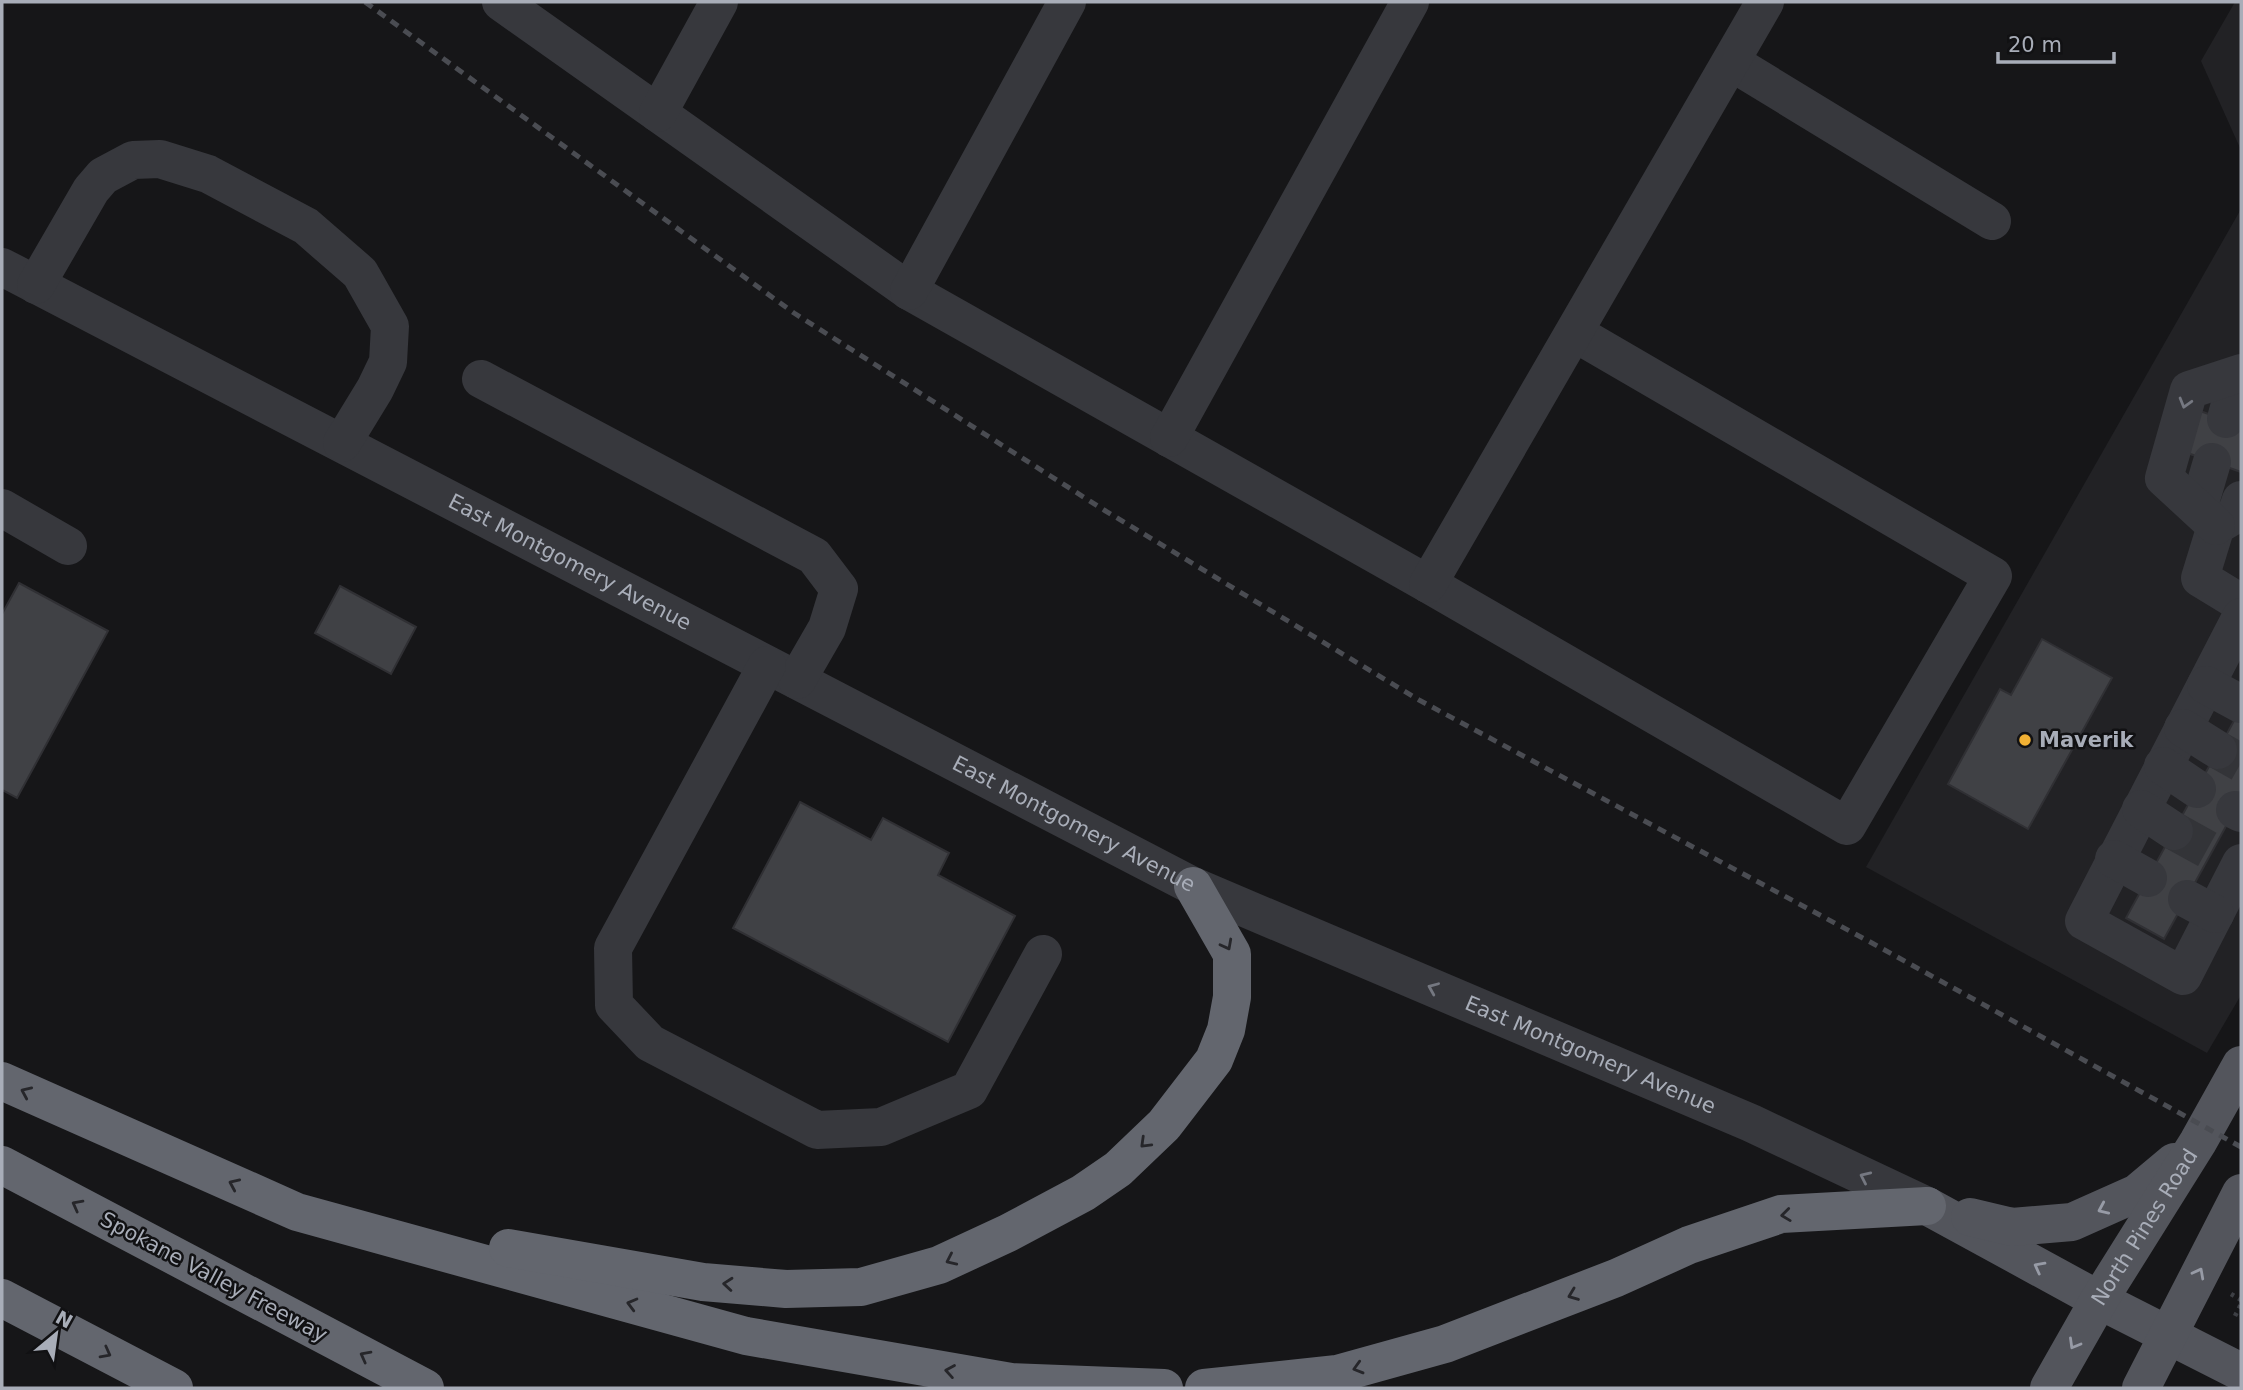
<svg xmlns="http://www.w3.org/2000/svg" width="2243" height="1390" viewBox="0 0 2243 1390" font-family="'DejaVu Sans',sans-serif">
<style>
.built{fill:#222225}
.building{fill:#404145;stroke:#303034;stroke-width:2}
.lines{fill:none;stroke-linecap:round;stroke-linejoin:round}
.minor-tunnel{stroke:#333438;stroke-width:38;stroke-dasharray:38 19;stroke-linecap:butt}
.path{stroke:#3d3f44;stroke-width:4.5;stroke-dasharray:3.5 5;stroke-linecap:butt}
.minor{stroke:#37383d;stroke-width:38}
.major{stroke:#53555c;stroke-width:38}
.highway{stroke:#63666e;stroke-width:38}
.rail{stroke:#4a4c52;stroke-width:5;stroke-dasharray:9 7;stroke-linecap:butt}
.oneway{stroke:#757881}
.oneway2{stroke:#26262a}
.oneway3{stroke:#979ba6}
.poi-dot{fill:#f2b134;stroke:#111113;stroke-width:2.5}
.labels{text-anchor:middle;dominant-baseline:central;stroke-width:5;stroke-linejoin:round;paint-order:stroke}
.street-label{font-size:21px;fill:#a8adb8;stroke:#111113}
.poi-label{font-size:21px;font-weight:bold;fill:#a8adb8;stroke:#111113;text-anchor:start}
</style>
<rect width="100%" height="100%" fill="#161618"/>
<g class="built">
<polygon points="2235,2 2241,2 2241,150 2201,61"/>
<polygon points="2241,209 2241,995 2207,1053 1866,867"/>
</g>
<g class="building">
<polygon points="2194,409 2241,425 2241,472 2182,451"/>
<polygon points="19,583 108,631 17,798 2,790 2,614"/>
<polygon points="340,586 416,627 391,674 315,633"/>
<polygon points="2042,639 2112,678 2028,829 1948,784 2000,689 2011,695"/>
<polygon points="2241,708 2241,799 2164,939 2126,918"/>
<polygon points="800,802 871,840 883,818 949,853 938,875 1015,916 948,1042 733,928"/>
</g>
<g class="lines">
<g class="minor-tunnel">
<polyline points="2218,750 2241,763"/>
<polyline points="2174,831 2212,852"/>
</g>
<g class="path">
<polyline points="2231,1294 2241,1300"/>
<polyline points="2235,1316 2241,1304"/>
</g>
<g class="minor">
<polyline points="501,2 909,291 1428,584 1847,826 1993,576 1575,333"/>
<polyline points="1731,62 1992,221"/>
<polyline points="658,113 719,2"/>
<path id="s1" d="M2 267 1193 886 1751 1123 1927 1206"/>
<polyline points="36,285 91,190 103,176 133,160 160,159 208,174 306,226 360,273 390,326 388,362 375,389 342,443"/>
<polyline points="909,291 1067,2"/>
<polyline points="481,379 814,556 839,589 827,628 797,680"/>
<polyline points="2226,419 2230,404 2241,387"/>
<polyline points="1169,438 1410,2"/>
<polyline points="2212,462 2199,506 2215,525"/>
<polyline points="2241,500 2236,514 2216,526 2200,578 2241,603"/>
<polyline points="2,508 68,546"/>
<polyline points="2216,526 2164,478 2189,390 2241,373"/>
<polyline points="1428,584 1765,2"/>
<polyline points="2241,617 2084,921 2183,976 2241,863"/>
<polyline points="767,665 613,948 614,1005 650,1043 817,1130 881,1127 969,1090 1043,954"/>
<polyline points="2206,685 2241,704"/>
<polyline points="2183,728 2218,750"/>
<polyline points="2163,766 2197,789"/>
<polyline points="2141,809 2174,831"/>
<polyline points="2235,810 2241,813"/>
<polyline points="2114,859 2148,878"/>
<polyline points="2187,899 2215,914"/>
</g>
<g class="major">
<polyline points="1927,1206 2099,1300 2241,1372"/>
<polyline points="1970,1217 2012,1227 2072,1222 2137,1193 2174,1162"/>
<path id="s2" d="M2049 1388 2099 1300 2198 1142 2241 1065"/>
<polyline points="2141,1388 2241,1193"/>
</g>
<g class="highway">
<polyline points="2,1081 297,1212 746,1336 1011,1382 1164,1388"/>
<polyline points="2,1165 425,1388"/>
<polyline points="508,1248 703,1282 786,1289 861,1287 939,1265 1008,1233 1083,1193 1118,1169 1164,1125 1214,1060 1226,1030 1232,997 1232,954 1193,886"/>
<polyline points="2,1298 174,1388"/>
<polyline points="1204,1388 1337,1374 1445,1344 1616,1278 1689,1245 1781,1214 1927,1206"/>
</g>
<polyline class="rail" points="365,2 794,313 1104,510 1419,700 1872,943 2241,1147"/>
</g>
<defs><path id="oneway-chevron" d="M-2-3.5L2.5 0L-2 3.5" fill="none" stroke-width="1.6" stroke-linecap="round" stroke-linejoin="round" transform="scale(1.75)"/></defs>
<g class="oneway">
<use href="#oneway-chevron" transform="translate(2185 403) rotate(106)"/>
<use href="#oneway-chevron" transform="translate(1433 988) rotate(-157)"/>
<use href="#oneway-chevron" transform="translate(1865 1177) rotate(-155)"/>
</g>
<g class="oneway2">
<use href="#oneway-chevron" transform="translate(1227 945) rotate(62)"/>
<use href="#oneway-chevron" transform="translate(26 1092) rotate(-156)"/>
<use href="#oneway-chevron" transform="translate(1145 1143) rotate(136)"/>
<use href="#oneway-chevron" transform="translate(234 1184) rotate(-156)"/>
<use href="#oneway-chevron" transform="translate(77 1205) rotate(-152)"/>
<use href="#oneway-chevron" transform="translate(1786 1215) rotate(173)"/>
<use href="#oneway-chevron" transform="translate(951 1260) rotate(155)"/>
<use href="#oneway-chevron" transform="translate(728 1284) rotate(-175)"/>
<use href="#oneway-chevron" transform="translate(1573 1295) rotate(159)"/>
<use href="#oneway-chevron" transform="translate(632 1304) rotate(-165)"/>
<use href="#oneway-chevron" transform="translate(106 1353) rotate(28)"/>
<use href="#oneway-chevron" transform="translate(365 1356) rotate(-152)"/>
<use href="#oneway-chevron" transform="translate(1358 1368) rotate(164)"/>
<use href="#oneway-chevron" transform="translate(950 1371) rotate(-170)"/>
</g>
<g class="oneway3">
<use href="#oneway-chevron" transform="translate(2103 1209) rotate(156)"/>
<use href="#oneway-chevron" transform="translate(2039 1267) rotate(-152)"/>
<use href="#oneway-chevron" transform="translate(2199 1273) rotate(-62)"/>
<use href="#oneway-chevron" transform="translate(2074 1344) rotate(120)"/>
</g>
<circle class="poi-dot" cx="2025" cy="740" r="7"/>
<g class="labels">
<g class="street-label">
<text stroke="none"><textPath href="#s1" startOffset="640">East Montgomery Avenue</textPath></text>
<text stroke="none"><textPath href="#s1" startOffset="1208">East Montgomery Avenue</textPath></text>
<text stroke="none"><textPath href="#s1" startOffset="1774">East Montgomery Avenue</textPath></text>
<text stroke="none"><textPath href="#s2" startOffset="187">North Pines Road</textPath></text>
<text transform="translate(214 1277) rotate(28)">Spokane Valley Freeway</text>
</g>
<g class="poi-label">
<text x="2039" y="740">Maverik</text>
</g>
</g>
<rect width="2243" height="1390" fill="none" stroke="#a8adb8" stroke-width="7"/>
<g transform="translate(56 1334) rotate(29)" stroke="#111113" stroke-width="5" paint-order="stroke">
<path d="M0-5L12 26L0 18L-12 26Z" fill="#a8adb8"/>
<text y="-10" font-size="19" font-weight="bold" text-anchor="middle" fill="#a8adb8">N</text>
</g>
<path d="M1998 52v10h116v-10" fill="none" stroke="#a8adb8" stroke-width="3.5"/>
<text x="2008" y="52" font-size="21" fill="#a8adb8" stroke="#111113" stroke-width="5" paint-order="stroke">20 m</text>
</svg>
